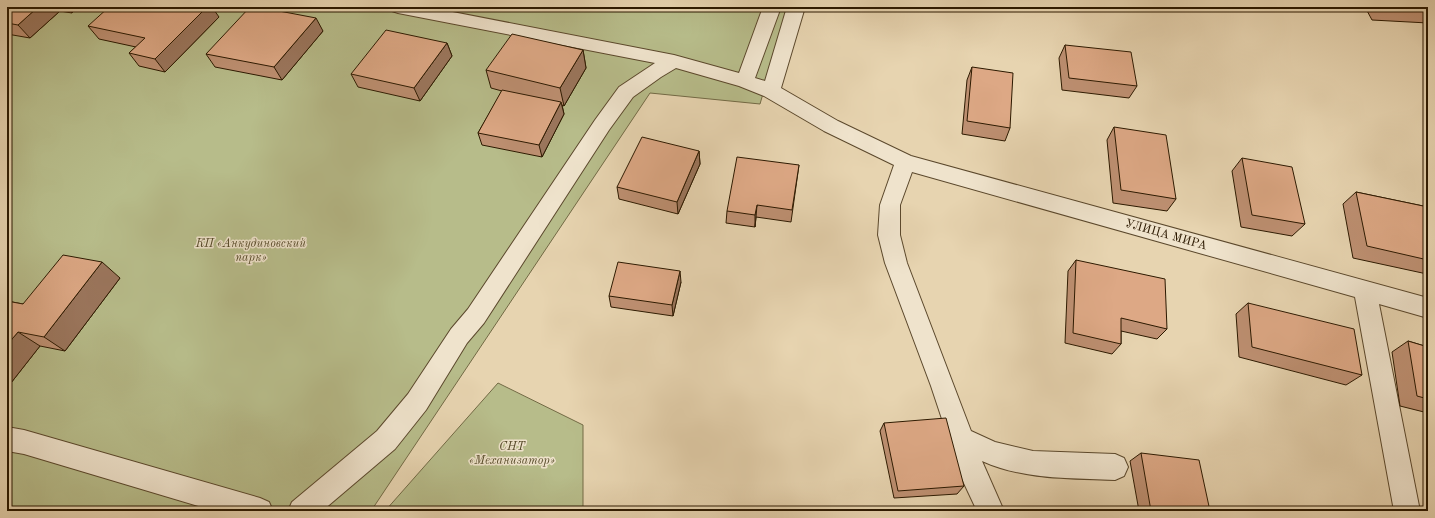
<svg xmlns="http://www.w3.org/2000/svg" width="1435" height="518" viewBox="0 0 1435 518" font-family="'Old Standard TT',serif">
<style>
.green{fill:#b7bc8a;stroke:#726a45}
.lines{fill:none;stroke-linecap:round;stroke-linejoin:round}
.minor-casing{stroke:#5b482c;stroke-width:2}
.minor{fill:#efe3cc;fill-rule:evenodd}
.wall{fill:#be9072;stroke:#2c1900}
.shaded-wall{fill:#9b765d;stroke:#2c1900}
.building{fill:#dda885;stroke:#2c1900}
.labels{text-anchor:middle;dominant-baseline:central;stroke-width:3;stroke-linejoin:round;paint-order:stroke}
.street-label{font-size:12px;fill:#2c1900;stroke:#efe3cc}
.park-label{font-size:12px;font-style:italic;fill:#564a29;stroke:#efe3cc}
</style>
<rect width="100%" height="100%" fill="#e7d4b0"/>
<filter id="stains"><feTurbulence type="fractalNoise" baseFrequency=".005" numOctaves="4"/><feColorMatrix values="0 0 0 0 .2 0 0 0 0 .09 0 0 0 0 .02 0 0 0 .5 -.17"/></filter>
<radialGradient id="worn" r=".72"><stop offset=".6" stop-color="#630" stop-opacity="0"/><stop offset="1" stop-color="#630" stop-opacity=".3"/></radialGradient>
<g class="green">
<polygon points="7,7 788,7 760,104 650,93 371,511 7,511"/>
<polygon points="498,383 583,425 583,511 385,511"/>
</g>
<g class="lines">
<g class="minor-casing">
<g id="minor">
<path d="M389 7H427L674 55 739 73 763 7H781L755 78 765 81 787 7H805L781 88 838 121 911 156 1428 298V318L1379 304 1420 511H1394L1355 297 912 172 900 205V235L907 263 971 431 995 442 1033 451 1115 454 1124 458 1128 467 1124 476 1115 480C1070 478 1024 480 982 461L1004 511H977L962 479 931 386 885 263 878 235 880 205 894 165 824 131 764 96 739 86 676 68 661 77 633 97 609 130 484 323 467 343 426 410 395 449 322 511H288L292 502 377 431 408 394 451 329 468 309 595 120 619 87 655 63 398 13 392 11Z"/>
<polygon points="7,427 24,430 260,498 269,502 273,511 215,511 24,454 7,451"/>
</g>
</g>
<use href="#minor" class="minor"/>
</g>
<g class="wall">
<polygon points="7,7 78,7 72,13 60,11 30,38 7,34"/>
<polygon points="1365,7 1428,7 1428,23 1372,20"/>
<polygon points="219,17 165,72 139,66 129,53 136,47 99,39 88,26"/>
<polygon points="323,31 282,80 215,67 206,54"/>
<polygon points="447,43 452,56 420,101 358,87 351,74"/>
<polygon points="1065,45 1137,86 1129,98 1062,90 1059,58"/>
<polygon points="583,50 586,68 564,106 562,105 564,114 542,157 482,145 478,133 502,91 491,88 486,70"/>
<polygon points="972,67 1010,128 1005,141 962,134 967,80"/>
<polygon points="1114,127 1176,199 1167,211 1113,203 1107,140"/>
<polygon points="699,151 700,164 678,214 619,199 617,187"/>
<polygon points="1242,158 1305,224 1292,236 1241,227 1232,171"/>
<polygon points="799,165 791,222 756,217 755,227 726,223 727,211"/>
<polygon points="1356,192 1428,207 1428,273 1427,274 1353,258 1343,204"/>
<polygon points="1076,260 1167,329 1157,339 1121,331 1121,344 1112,354 1065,343 1068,271"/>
<polygon points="120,278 65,351 40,346 7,388 7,301 23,304"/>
<polygon points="681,282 673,316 611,307 609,296"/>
<polygon points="1248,303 1362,375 1346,385 1239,357 1236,314"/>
<polygon points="1408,341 1428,347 1428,413 1400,406 1392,352"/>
<polygon points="884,423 964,486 957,494 894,498 880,431"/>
<polygon points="1141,453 1210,511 1139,511 1130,461"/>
</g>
<g class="shaded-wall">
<polygon points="38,7 57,7 60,11 30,38 18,25"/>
<polygon points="66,7 78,7 72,13"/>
<polygon points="207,7 212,7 219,17 165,72 155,59"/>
<polygon points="316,18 323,31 282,80 274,67"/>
<polygon points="447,43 452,56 420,101 414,88"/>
<polygon points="583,50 586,68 564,106 560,88"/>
<polygon points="561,102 564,114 542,157 539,145"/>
<polygon points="699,151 700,164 678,214 677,202"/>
<polygon points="757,205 756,217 755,227 755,215"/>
<polygon points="102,262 120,278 65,351 44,337"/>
<polygon points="680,271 681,282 673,316 672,305"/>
<polygon points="18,332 40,346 7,388 7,345"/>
</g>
<g class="building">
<polygon points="7,7 38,7 18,25 7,23"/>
<polygon points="109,7 207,7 155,59 129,53 145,38 88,26"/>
<polygon points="250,7 258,7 316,18 274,67 206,54"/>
<polygon points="386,30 447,43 414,88 351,74"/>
<polygon points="512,34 583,50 560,88 486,70"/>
<polygon points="1065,45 1131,52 1137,86 1069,78"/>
<polygon points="972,67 1013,73 1010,128 967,121"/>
<polygon points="502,90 561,102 539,145 478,133"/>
<polygon points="1114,127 1166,135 1176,199 1121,190"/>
<polygon points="642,137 699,151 677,202 617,187"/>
<polygon points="737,157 799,165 792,210 757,205 755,215 727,211"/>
<polygon points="1242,158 1292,167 1305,224 1252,215"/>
<polygon points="1356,192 1428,207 1428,260 1367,246"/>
<polygon points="63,255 102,262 44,337 18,332 7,345 7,301 23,304"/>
<polygon points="1076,260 1165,279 1167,329 1121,318 1121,344 1073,333"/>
<polygon points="618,262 680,271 672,305 609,296"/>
<polygon points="1248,303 1354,329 1362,375 1252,347"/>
<polygon points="1408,341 1428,347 1428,399 1417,396"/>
<polygon points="946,418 964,486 898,491 884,423"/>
<polygon points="1141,453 1199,460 1210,511 1151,511"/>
</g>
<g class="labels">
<g class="street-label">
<text transform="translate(1166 235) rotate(16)">УЛИЦА МИРА</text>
</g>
<g class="park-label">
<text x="251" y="244">КП «Анкудиновский<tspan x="251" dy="14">парк»</tspan></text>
<text x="512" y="447">СНТ<tspan x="512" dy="14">«Механизатор»</tspan></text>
</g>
</g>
<rect width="1435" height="518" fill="none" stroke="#e7d4b0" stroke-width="24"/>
<rect x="8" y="8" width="1419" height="502" fill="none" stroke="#2c1900" stroke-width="2"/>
<rect x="12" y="12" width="1411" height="494" fill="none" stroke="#2c1900"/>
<rect width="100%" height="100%" filter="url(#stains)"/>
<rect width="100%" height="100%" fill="url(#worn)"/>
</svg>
